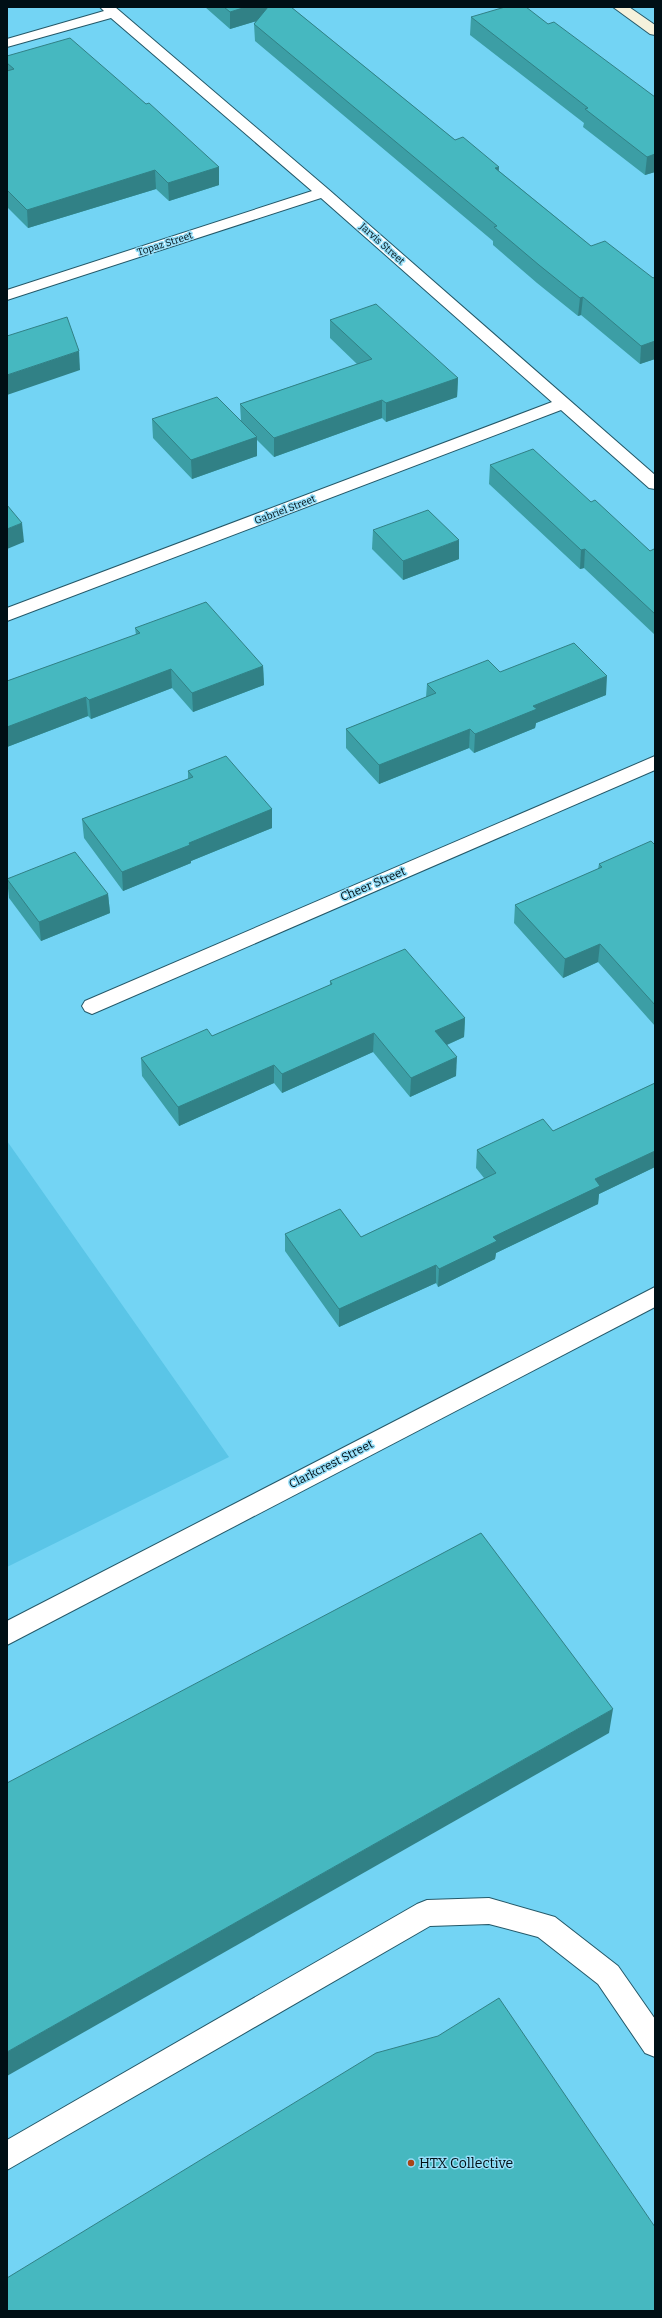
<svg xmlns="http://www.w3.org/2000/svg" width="662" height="2318" viewBox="0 0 662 2318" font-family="Bitter,serif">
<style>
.built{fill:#5ac5e7}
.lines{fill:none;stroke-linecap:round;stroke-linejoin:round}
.lane-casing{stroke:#245868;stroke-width:2}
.street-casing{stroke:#245868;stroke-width:2}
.secondary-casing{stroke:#245868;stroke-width:2}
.lane{fill:#fff;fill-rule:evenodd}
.street{fill:#fff;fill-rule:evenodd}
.secondary{fill:#f5f2dc;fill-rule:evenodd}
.wall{fill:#3c9ea5}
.shaded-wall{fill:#318186}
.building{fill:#46b8c0;stroke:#318186}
.poi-dot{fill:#aa4517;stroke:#95def8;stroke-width:1.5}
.labels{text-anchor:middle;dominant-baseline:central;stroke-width:3;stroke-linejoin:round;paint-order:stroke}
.far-street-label{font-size:10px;fill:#000f15;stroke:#95def8}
.street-label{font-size:12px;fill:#000f15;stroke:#95def8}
.near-poi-label{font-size:14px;fill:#000f15;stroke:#95def8;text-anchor:start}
</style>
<rect width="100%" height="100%" fill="#73d4f4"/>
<polygon class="built" points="7,1141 229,1457 7,1567"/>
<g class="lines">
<g class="lane-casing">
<polygon id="lane" points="489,1898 555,1917 618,1966 655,2019 655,2057 645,2053 598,1984 538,1937 489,1924 430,1926 7,2170 7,2140 417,1904 427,1900"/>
</g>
<g class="street-casing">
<g id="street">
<polygon points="100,7 115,7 328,189 655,475 655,489 649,488 561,410 7,621 7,608 552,402 321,198 7,300 7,290 312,191 111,18 7,47 7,39 104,11"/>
<polygon points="655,756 655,770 99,1011 92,1014 85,1011 82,1006 85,1001"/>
<polygon points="655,1287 655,1307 7,1645 7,1621"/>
</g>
</g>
<g class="secondary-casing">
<polygon id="secondary" points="613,7 629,7 655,25 655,35 650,34"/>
</g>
<use href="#lane" class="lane"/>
<use href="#street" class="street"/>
<use href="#secondary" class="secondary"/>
</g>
<g class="wall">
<polygon points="205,7 291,7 455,140 499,171 591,246 653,278 655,277 655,359 640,364 581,315 578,316 537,283 493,245 493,241 255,41 254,24 256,21 230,29"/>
<polygon points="471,17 548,24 655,97 655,172 645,175 583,127 584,123 470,35"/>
<polygon points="7,56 219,167 219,185 169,201 156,189 28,228 7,207"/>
<polygon points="330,320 458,378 457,397 386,422 382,418 274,457 257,440 257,456 192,479 153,438 152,419 241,421 240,404 357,364 330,338"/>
<polygon points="490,465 591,502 650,551 655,550 655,635 584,568 580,569 489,484"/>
<polygon points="373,530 459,559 403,580 372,549"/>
<polygon points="135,628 263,666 264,685 193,712 172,688 91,719 88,716 7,747 7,681 136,635"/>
<polygon points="500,672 606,695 536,723 535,728 474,753 469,748 379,784 346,748 346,729 426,697 427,684"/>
<polygon points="188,771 272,809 272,828 191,861 191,863 123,891 84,838 82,819 188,779"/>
<polygon points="655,845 655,1026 598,962 563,978 514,923 515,905 598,869 599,864"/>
<polygon points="7,879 108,894 110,913 41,941 9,898"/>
<polygon points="330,981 465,1018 464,1037 447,1045 456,1076 410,1097 373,1052 282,1093 274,1083 179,1126 142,1076 141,1058 212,1036 330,985"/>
<polygon points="655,1083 655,1167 599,1194 598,1204 496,1253 495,1259 438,1287 436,1283 339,1327 285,1251 285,1234 361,1237 484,1178 476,1168 477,1150 553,1131"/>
</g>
<g class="shaded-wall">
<polygon points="246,7 274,7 274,16 230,29 230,12"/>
<polygon points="655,154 655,172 645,175 647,157"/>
<polygon points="219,167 219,185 169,201 168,183"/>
<polygon points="499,167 498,185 495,168"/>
<polygon points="155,170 156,189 28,228 27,210"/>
<polygon points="583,297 581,315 578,316 580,298"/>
<polygon points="655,341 655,359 640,364 641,346"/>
<polygon points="79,351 80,370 7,395 7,375"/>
<polygon points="458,378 457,397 386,422 386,403"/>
<polygon points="382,400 382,418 274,457 274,438"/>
<polygon points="257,437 257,456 192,479 191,460"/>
<polygon points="22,523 24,542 7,549 7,529"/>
<polygon points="459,540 459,559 403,580 403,561"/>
<polygon points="585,549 584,568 580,569 581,550"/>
<polygon points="263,666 264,685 193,712 192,693"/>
<polygon points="171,669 172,688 91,719 89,700"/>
<polygon points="607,676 606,695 536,723 535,728 474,753 475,734 533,706"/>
<polygon points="86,697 88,716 7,747 7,727"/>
<polygon points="470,729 469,748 379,784 379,765"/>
<polygon points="272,809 272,828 191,861 191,863 123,891 122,872 189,843"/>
<polygon points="108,894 110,913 41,941 39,922"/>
<polygon points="600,944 598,962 563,978 565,959"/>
<polygon points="465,1018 464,1037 435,1050 435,1031"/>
<polygon points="374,1033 373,1052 282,1093 282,1074"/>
<polygon points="457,1057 456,1076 410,1097 411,1078"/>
<polygon points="274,1065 274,1083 179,1126 178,1107"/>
<polygon points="655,1151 655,1167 599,1194 598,1204 496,1253 495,1259 438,1287 439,1269 493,1237 595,1179"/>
<polygon points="436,1265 436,1283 339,1327 339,1309"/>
<polygon points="613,1709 609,1733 7,2076 7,2052"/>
</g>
<g class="building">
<polygon points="224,7 246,7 230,12"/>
<polygon points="268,7 291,7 455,140 463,137 499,167 495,168 591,246 605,241 653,278 655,277 655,341 641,346 583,297 580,298 539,265 494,227 497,226 254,24"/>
<polygon points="505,7 526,7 548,24 554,22 655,97 655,99 654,99 655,100 655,154 647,157 585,109 588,108 471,17"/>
<polygon points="70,38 146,104 149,103 219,167 168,183 155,170 27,210 7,190 7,71 14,69 7,63 7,56"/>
<polygon points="376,304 458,378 386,403 382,400 274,438 240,404 372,359 330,320"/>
<polygon points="67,317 79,351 7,375 7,336"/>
<polygon points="217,397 257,437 191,460 152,419"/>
<polygon points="533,449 591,502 595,500 650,551 654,549 655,550 655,614 585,549 581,550 490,465"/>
<polygon points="7,505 22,523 7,529"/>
<polygon points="428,510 459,540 403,561 373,530"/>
<polygon points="206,602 263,666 192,693 171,669 89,700 86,697 7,727 7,681 140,633 135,628"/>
<polygon points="574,643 607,676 533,706 537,709 475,734 470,729 379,765 346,729 436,693 427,684 488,660 500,672"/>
<polygon points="226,756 272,809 189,843 190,845 122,872 82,819 193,777 188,771"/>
<polygon points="651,841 655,845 655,938 654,938 655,939 655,1005 600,944 565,959 515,905 602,867 599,864"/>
<polygon points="75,852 108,894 39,922 7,879"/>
<polygon points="405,949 465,1018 435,1031 457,1057 411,1078 374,1033 282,1074 274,1065 178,1107 141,1058 207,1029 212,1036 332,984 330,981"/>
<polygon points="655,1083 655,1151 595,1179 600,1186 493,1237 497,1241 439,1269 436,1265 339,1309 285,1234 340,1209 361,1237 496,1173 477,1150 543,1119 553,1131"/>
<polygon points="481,1533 613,1709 7,2052 7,1783"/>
<polygon points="499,1998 655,2227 655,2311 7,2311 7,2278 376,2053 438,2036"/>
</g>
<circle class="poi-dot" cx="411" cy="2163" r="4"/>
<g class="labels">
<g class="far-street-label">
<text transform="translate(165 244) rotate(-18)">Topaz Street</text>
<text transform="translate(382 244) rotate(42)">Jarvis Street</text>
<text transform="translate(285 510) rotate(-21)">Gabriel Street</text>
</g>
<g class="street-label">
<text transform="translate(373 884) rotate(-23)">Cheer Street</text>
<text transform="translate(331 1464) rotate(-27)">Clarkcrest Street</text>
</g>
<g class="near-poi-label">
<text x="419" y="2163">HTX Collective</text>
</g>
</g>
<rect width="662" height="2318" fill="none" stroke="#000f15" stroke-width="16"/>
</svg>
